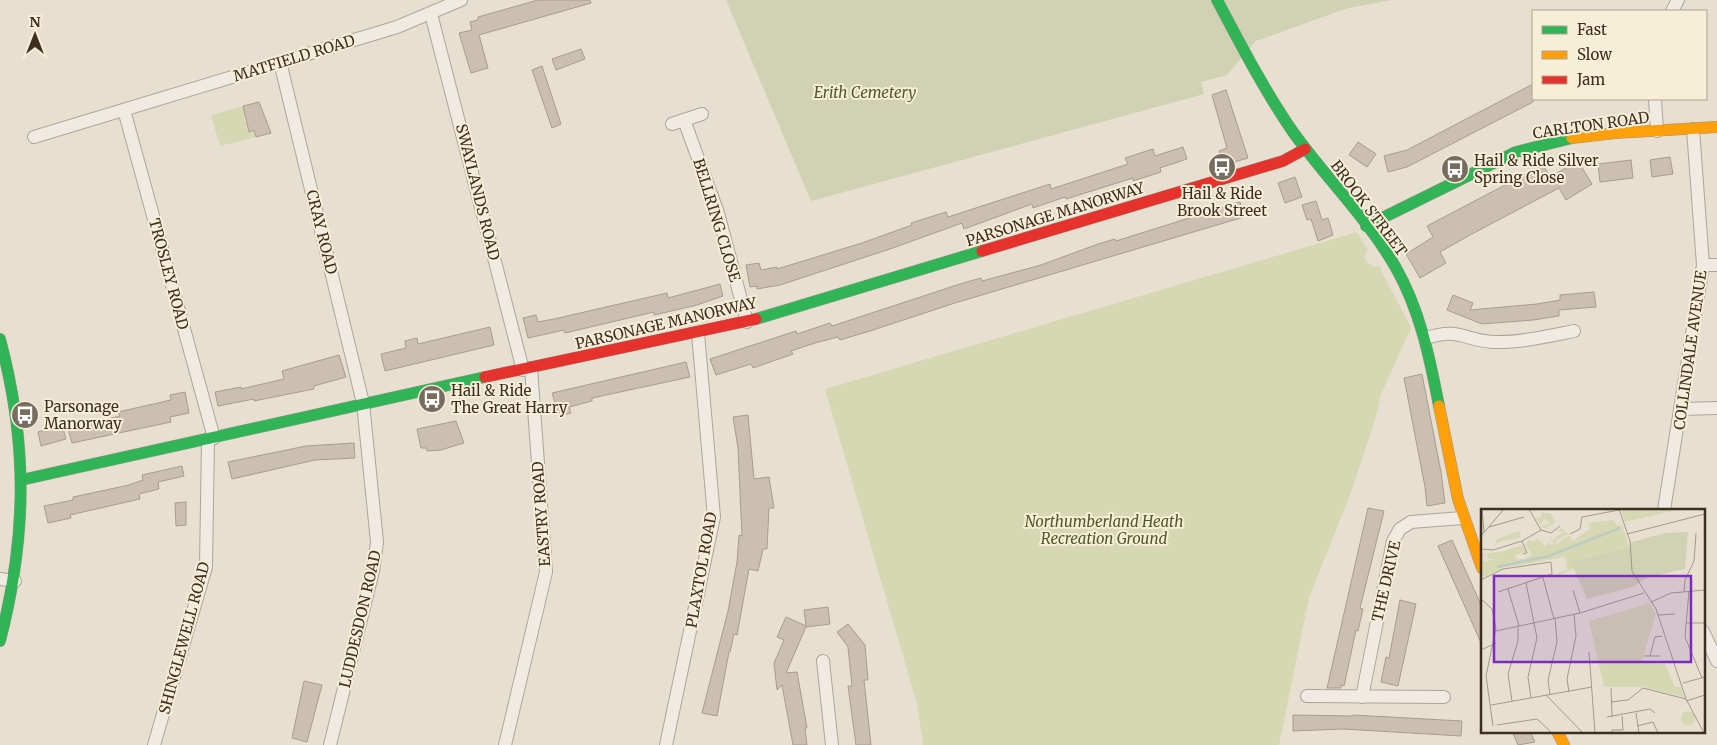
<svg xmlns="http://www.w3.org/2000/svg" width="1717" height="745" viewBox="0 0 1717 745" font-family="Merriweather,serif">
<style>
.green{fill:#d6d7b3}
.cemetery{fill:#d1d1b3}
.building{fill:#cbbfb2;stroke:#a89c90}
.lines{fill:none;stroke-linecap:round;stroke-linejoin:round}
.street-casing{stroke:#ada599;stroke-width:14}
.fast-casing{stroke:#9c958a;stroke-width:12}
.slow-casing{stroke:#9c958a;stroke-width:12}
.jam-casing{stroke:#9c958a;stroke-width:12}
.street{stroke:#efebe3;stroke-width:12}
.fast{stroke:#30b455;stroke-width:11}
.slow{stroke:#ff9f0a;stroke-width:11}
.jam{stroke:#e5322d;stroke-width:11}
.labels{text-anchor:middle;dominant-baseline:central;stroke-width:4;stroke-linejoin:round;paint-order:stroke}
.street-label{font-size:15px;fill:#3d2e20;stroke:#f7eed8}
.park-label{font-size:15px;font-style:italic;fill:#4d5a26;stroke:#f7eed8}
.poi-label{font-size:15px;fill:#3d2e20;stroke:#f7eed8;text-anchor:start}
.inset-river{fill:none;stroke:#bcccc2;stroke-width:2.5}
.inset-road{fill:none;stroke:#a3998a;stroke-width:1}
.view{fill:#7b2cbf;fill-opacity:0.15;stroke:#7b2cbf;stroke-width:2.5}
.inset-edge{fill:none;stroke:#3d2e20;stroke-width:2.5}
</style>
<rect width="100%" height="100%" fill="#e7e0d1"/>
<g class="green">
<polygon points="243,106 246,117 244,118 245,122 264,117 268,121 247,127 249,132 254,130 256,137 220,146 211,115"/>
<polygon points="1357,232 1368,250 1364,256 1367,262 1375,267 1379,266 1411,328 1381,394 1375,420 1350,495 1309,598 1279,745 923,745 917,704 825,389"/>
</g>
<polygon class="cemetery" points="726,0 1392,0 1348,8 1256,41 1227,75 1201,82 1204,94 811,201"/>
<g class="building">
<polygon points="538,0 590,0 591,3 479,35 488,68 471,73 459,33 472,30 470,22 478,20 478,17"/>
<polygon points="581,49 585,59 556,70 552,59"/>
<polygon points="542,66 561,124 552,128 532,70"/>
<polygon points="1533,84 1533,102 1407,167 1388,172 1384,156 1407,150"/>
<polygon points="1226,90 1248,158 1224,165 1219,151 1227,148 1212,95"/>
<polygon points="259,102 271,133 256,137 254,130 249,132 243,106"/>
<polygon points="1358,142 1376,154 1367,167 1349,155"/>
<polygon points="1183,147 1187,159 1160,168 1161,172 1133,181 1133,178 1066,199 1065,197 1033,208 1032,204 964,229 962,223 890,249 780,285 757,289 757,286 750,287 746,265 759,263 761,270 777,267 777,269 862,243 912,225 911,223 946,212 948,217 1050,184 1051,189 1128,164 1125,158 1153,149 1155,156"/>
<polygon points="1670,157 1673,174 1652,177 1650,160"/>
<polygon points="1631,160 1633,178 1600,182 1598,164"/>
<polygon points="1578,161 1592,184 1566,200 1559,188 1470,235 1440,252 1446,263 1420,278 1406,254 1433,237 1427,226 1543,165 1550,177"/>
<polygon points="1295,177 1302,197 1285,203 1278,183"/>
<polygon points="1316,201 1322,220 1328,218 1333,235 1318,241 1311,219 1307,220 1302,205"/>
<polygon points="1240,202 1244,217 955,303 870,331 840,340 838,337 815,343 791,351 793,354 753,368 751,364 716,375 710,359 796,331 797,334 830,323 832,326 960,284 981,278 982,281 1041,265 1098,244 1115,239 1116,241"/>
<polygon points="720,284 723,296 697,305 654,315 654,312 565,333 564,330 528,338 523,318 536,315 538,322 554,319 667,293 668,298"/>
<polygon points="1594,292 1596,307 1559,310 1559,316 1533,320 1482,324 1447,310 1453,295 1473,303 1470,310 1537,304 1560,300 1560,295"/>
<polygon points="490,327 494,345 385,371 381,354 406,348 405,341 417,338 418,344"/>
<polygon points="339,355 346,377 314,386 314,389 254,401 254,399 218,406 215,392 241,387 241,389 284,379 282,371"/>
<polygon points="686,362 690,377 592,398 592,401 569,407 571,413 559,416 552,393"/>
<polygon points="1422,374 1441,472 1445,503 1427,506 1425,487 1404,378"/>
<polygon points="185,392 189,413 170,417 171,422 72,443 68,429 120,416 118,412 171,400 170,395"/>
<polygon points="748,415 754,479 769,477 774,508 769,508 767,549 763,549 758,571 749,569 737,635 734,634 730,652 729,652 717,716 702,713 728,611 737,562 739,535 742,536 738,448 733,417"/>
<polygon points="456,421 464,443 441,450 427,451 426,448 421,448 417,429"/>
<polygon points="62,425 66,439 41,446 38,432"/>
<polygon points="354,443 355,458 315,460 232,479 228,462 306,446"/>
<polygon points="182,466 184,476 158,482 159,489 139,494 140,499 70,515 71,518 48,523 44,506 73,500 73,497 129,485 143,480 142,475"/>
<polygon points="186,502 186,525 176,526 175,503"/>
<polygon points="1368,508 1384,511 1360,608 1363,609 1358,631 1356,630 1344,686 1341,685 1341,688 1327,688"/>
<polygon points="1452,540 1482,607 1482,645 1438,546"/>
<polygon points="1400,600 1416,604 1398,686 1381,682 1386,657 1389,658"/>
<polygon points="828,607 830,624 806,627 786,673 797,672 807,728 805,728 807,745 793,745 782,685 777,690 774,663 784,640 777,637 786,617 806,626 804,610"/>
<polygon points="848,624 865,645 868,680 864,680 871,745 856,745 848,686 852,686 848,647 837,632"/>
<polygon points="304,681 322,685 307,742 292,738"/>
<polygon points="1293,715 1353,716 1353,715 1462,721 1461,736 1343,729 1293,731"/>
<polygon points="1512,731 1530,731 1535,742 1518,745"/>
</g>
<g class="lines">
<g class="street-casing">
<g id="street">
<polyline points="1672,11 1678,0"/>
<polyline points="431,14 523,370"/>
<polyline points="280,62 363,403 377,542 373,571 330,745"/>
<polyline points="1655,99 1657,131"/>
<polyline points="124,110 214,438"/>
<polyline points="684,120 718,213 747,322"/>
<polyline points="672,124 702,114"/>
<polyline points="34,137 397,27 461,0"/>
<polyline points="1703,265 1717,265"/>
<path d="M1426 338C1460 327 1463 340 1493 342 1519 343 1549 336 1574 331"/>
<polyline points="1682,409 1717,408"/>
<polyline points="1664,510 1703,265 1693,129"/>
<polyline points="0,579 15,581"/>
<polyline points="1703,631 1717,661"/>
<polyline points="823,661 832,745"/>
<polyline points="1307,696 1444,697"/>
<polyline points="1362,697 1393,541 1400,529 1411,522 1462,518"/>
<polyline points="154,745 206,567 208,439"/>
<polyline points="505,745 546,572 531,368"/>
<polyline points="666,745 714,517 698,333"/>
</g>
</g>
<g class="fast-casing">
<g id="fast">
<path d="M1217 0C1241 45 1264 90 1293 132 1326 178 1368 219 1396 268 1420 310 1430 359 1439 406"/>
<polyline points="1366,226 1516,152 1572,138"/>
<polyline points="756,319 982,251"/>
<path d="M0 339C28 444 27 536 0 641"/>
<polyline points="21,480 485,377"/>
</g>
</g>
<g class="slow-casing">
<g id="slow">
<polyline points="1572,138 1615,133 1717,127"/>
<polyline points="1439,406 1458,499 1482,568"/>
<polyline points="1557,731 1564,745"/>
</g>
</g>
<g class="jam-casing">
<g id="jam">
<polyline points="982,251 1283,161 1305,149"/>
<polyline points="485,377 756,319"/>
</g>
</g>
<use href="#street" class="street"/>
<use href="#fast" class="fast"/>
<use href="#slow" class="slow"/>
<use href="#jam" class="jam"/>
</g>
<defs>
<g id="bus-disc" transform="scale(1.4375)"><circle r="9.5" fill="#786c5e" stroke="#f7eed8"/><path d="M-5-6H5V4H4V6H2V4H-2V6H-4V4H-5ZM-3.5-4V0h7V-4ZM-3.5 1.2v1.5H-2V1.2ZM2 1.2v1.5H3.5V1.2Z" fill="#fff"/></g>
</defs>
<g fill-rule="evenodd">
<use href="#bus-disc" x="1222" y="167"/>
<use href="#bus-disc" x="1455" y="169"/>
<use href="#bus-disc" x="432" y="399"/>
<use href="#bus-disc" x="25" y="415"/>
</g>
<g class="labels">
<g class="street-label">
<text transform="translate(294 58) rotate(-17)">MATFIELD ROAD</text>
<text transform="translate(1591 125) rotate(-8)">CARLTON ROAD</text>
<text transform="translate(478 192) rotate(76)">SWAYLANDS ROAD</text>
<text transform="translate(1369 208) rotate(53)">BROOK STREET</text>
<text transform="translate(1055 214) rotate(-17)">PARSONAGE MANORWAY</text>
<text transform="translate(717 220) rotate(73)">BELLRING CLOSE</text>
<text transform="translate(322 232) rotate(76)">CRAY ROAD</text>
<text transform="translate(169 274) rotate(75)">TROSLEY ROAD</text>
<text transform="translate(666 323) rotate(-13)">PARSONAGE MANORWAY</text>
<text transform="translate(1690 350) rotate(-82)">COLLINDALE AVENUE</text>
<text transform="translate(541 514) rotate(-94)">EASTRY ROAD</text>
<text transform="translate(701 570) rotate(-80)">PLAXTOL ROAD</text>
<text transform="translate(1386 581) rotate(-77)">THE DRIVE</text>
<text transform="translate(360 619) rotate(-77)">LUDDESDON ROAD</text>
<text transform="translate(184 638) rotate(-75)">SHINGLEWELL ROAD</text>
</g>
<g class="park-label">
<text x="865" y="92">Erith Cemetery</text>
<text x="1104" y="521">Northumberland Heath<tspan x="1104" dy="17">Recreation Ground</tspan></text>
</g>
<g class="poi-label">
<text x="1474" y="160">Hail &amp; Ride Silver<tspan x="1474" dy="17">Spring Close</tspan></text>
<text x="1222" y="193" text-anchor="middle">Hail &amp; Ride<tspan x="1222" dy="17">Brook Street</tspan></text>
<text x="451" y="390">Hail &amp; Ride<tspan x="451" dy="17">The Great Harry</tspan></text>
<text x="44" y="406">Parsonage<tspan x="44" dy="17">Manorway</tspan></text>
</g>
</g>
<g transform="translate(1481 509)">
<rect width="224" height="224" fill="#e7e0d1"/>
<path d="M140 0H200L144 13ZM60 3 70 5 74 14 65 18 71 21 60 18 68 14 64 9 59 16 55 9 61 8ZM133 11 136 17 141 16 148 38 91 53 93 60 77 66 76 64 86 61 84 48 21 59 0 70V43L5 47 1 48 4 53 12 50H7L6 44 20 43 41 36 45 43 34 46 35 50H43L51 45 44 36 49 30 50 33 57 30 65 38 67 32 69 36 73 35 68 27 72 31 82 23 77 22 80 19 87 25 76 31 74 36 88 26 92 32 110 19 107 14ZM39 22 40 28 18 33 14 37 15 30ZM169 94 175 105 160 154 184 155 194 178H200L203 188 163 178H123L108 112ZM200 209a7 7 0 1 1 14 0a7 7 0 1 1-14 0Z" fill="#d6d7b3"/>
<path d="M207 23 204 60 168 68 151 78 106 90 90 53 148 38 151 33 184 24Z" fill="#d1d1b3"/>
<path class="inset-river" d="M16 58 68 47 139 19"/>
<path class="inset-road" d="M1 0 3 23M48 0 60 21M138 0 149 32 151 62 175 100 205 190 223 224M8 18 43 8M60 21 70 24 79 17M89 25 99 20 101 8 138 1M146 25 224 5M0 27 23 0M41 32 46 44 42 45M0 40 12 41 41 32 60 21M62 69 73 110M0 71 22 60 70 53 71 65 17 83M45 74 56 129 47 168 50 189M27 80 38 117M92 81 99 104M203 82 204 71 213 52 215 24M208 82 204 128 221 169M0 90 11 100 15 119 5 167 12 217M170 93 190 84 224 81M177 106 194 105M206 114H224M15 122 99 104 163 84M0 141 15 134M108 143 114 224M163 147H179M169 147 174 128 181 127M202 174 224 168M130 179 131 208M88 183 86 170 95 127 93 105M65 186 102 224M69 186 67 171 76 133 74 109M31 192 27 165 37 132V118M205 192 224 186M130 193 147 191 162 179 205 190M10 196 111 178M155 204 158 224M126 208 169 200 174 204M16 216 56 210 71 224M156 217 172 213 177 224M131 224V221H142L141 207"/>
<path class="view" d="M13 67H210V153H13Z"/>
<rect width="224" height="224" class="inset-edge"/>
</g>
<rect x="1532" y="10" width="175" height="90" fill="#f7eed8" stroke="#ada18e"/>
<rect x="1542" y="26" width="25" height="8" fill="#30b455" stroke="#ada18e"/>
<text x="1577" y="35" font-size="15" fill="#3d2e20">Fast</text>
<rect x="1542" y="51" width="25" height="8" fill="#ff9f0a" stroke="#ada18e"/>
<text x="1577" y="60" font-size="15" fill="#3d2e20">Slow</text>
<rect x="1542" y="76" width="25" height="8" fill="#e5322d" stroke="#ada18e"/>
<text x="1577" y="85" font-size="15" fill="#3d2e20">Jam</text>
<g transform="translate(35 35)" stroke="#f7eed8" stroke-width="4" paint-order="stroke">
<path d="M0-4L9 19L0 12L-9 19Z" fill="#3d2e20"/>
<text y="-8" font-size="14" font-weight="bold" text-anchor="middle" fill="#3d2e20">N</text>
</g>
</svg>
